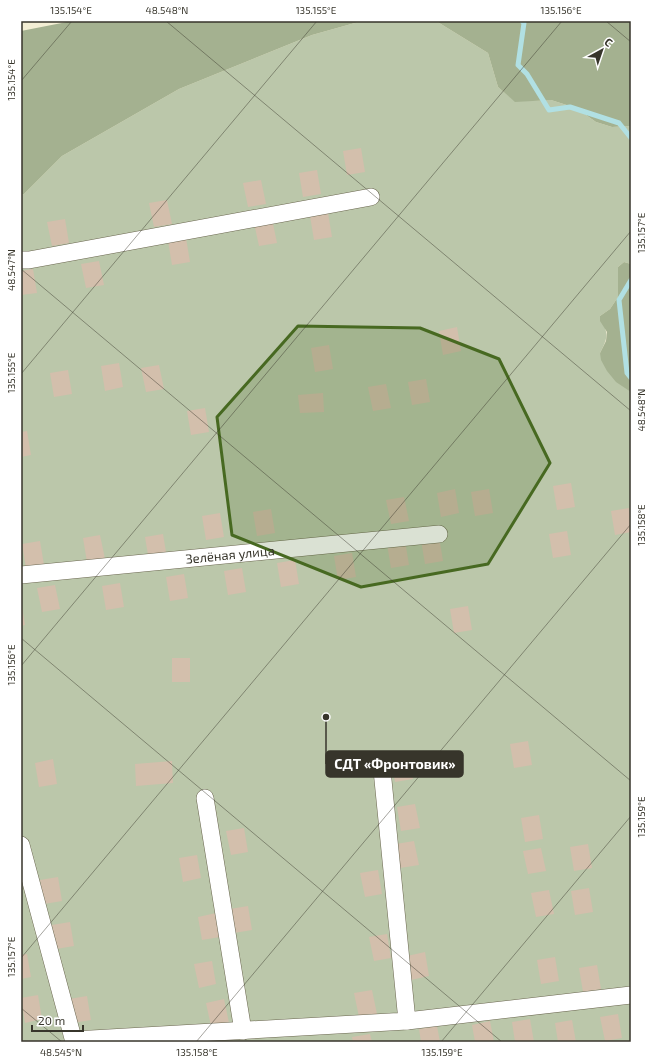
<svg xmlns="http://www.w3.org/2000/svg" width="652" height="1063" viewBox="0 0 652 1063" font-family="'Exo 2',sans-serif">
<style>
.green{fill:#bbc7aa}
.forest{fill:#a4b190}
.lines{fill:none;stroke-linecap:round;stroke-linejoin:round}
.stream{stroke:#b1e0e3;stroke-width:5}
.building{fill:#d3bfac}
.minor-casing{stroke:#6a664f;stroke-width:18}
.minor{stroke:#fff;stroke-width:17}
.marked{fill:#476921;fill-opacity:0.2;stroke:#476921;stroke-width:3;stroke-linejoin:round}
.ticks{fill:none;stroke:#37352b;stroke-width:1;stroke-opacity:0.45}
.labels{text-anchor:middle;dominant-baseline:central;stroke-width:3;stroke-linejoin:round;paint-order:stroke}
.street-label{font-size:13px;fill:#37352b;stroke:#fff}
.leader{fill:none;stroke:#37352b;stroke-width:1.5}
.callout-dot{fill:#37352b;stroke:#fff;stroke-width:1.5}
.callout{fill:#37352b;stroke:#37352b;stroke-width:1.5}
.callout-label{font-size:14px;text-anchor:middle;font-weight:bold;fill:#fff}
.neatline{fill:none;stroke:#37352b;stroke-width:1.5}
.ticks-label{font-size:10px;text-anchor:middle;fill:#37352b}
</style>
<rect width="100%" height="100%" fill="#f3eed4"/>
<path class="green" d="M362 21H436L488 53 498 87 515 101 551 100 576 108 596 122 612 127 629 126 631 128V264L624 262 618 267V297L610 309 600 316C608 334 609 335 600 353L631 392V1042H21V195L24 194 62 156 179 89 312 35Z"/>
<g class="forest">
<polygon points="72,21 362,21 312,35 179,89 62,156 24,194 21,195 21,31"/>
<polygon points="436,21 631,21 631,128 629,126 612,127 596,122 576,108 551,100 515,102 498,87 488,53"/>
<polygon points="624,262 631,264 631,392 616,382 607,371 601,360 600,353 606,341 607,332 600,321 600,316 610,309 618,297 618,267"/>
</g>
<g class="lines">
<g class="stream">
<polyline points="522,21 524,23 518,65 527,74 549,110 570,107 619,123 631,138"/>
<polyline points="631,280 619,300 627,373 631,378"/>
</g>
</g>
<g class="building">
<polygon points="361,148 365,172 347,175 343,151"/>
<polygon points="317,170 321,194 303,197 299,173"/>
<polygon points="261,180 266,204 248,207 243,183"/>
<polygon points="167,200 172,224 154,227 149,203"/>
<polygon points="328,213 332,237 314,240 310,216"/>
<polygon points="65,219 69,243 52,246 47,222"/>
<polygon points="272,219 277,243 259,246 254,223"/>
<polygon points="186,238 190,262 172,265 168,241"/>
<polygon points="99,261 104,285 86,288 81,264"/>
<polygon points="33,269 37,293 21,295 21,271"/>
<polygon points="457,327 461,351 443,355 439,331"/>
<polygon points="329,345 333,369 315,372 311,348"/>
<polygon points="119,363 123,387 105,391 101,366"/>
<polygon points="159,365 164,389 146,392 141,368"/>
<polygon points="68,370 72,394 54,397 50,373"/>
<polygon points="426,379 430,402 412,405 408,382"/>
<polygon points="386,384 391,408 373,411 368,387"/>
<polygon points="323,393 324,412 300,413 298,395"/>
<polygon points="205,408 209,432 191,435 187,411"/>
<polygon points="27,431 31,455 21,457 21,432"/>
<polygon points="571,483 575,507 557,510 553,486"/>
<polygon points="455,489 459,513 441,517 437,493"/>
<polygon points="489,489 493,513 475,516 471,492"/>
<polygon points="404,497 409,521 391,524 386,500"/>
<polygon points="629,508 631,519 631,532 615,535 611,511"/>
<polygon points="271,509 275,533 257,536 253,512"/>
<polygon points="220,513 224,537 206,540 202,516"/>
<polygon points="567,531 571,555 553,558 549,534"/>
<polygon points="163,534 167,558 149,561 145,537"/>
<polygon points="100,535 105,559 87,562 83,538"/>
<polygon points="439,537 443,561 425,564 421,540"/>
<polygon points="40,541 44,565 26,568 22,544"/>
<polygon points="405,541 409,565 391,568 387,544"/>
<polygon points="352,553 356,577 338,580 334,556"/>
<polygon points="295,560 299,584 281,587 277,563"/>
<polygon points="242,568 246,592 228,595 224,571"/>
<polygon points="184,574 188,598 170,601 166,577"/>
<polygon points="120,583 124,607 106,610 102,586"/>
<polygon points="55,585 60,609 42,612 37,588"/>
<polygon points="468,606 472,630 454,633 450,609"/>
<polygon points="21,607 22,607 25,625 21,626"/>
<rect x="172" y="658" width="18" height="24"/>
<polygon points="528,741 532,765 514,768 510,744"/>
<polygon points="409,755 413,779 395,782 391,758"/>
<polygon points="53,759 57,784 39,787 35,763"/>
<polygon points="172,761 173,783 136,786 135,764"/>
<polygon points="415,804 420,828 401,831 397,807"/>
<polygon points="539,815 543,839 525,842 521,818"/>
<polygon points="244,828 248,852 231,855 226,831"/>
<polygon points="414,841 419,865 400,868 396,844"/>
<polygon points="588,844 592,868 574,871 570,847"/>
<polygon points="541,848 546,871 528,874 523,851"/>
<polygon points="197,855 201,878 183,882 179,858"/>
<polygon points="378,870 382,894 365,897 360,873"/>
<polygon points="58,877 62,901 44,904 40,880"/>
<polygon points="589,888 593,912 575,915 571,891"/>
<polygon points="549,890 554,914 536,917 531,893"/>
<polygon points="248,906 252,930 234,933 230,909"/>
<polygon points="216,913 220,937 202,940 198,917"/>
<polygon points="70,922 74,946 56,949 52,925"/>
<polygon points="387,934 391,958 374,961 369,937"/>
<polygon points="425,952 429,976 411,980 407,956"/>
<polygon points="27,954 31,977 21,979 21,955"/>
<polygon points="555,957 559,981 541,984 537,960"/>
<polygon points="212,961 216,984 199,988 194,964"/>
<polygon points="597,965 601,989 583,992 579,968"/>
<polygon points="372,990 377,1014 359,1017 354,993"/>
<polygon points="38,995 42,1019 25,1023 21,998"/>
<polygon points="87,996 91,1020 73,1023 69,999"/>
<polygon points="224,999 229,1023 211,1026 206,1003"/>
<polygon points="618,1014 622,1038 605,1041 600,1017"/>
<polygon points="530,1019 534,1042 515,1042 512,1022"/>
<polygon points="572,1020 576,1042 558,1042 555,1023"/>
<polygon points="490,1021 494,1042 475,1042 472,1025"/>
<polygon points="437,1026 440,1042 421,1042 419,1029"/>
<polygon points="370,1034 372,1042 353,1042 352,1037"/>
</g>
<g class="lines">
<g class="minor-casing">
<g id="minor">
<polyline points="21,260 29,260 371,197"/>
<path id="s1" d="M21 575 439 534"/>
<polyline points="205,798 243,1031"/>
<polyline points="21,845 74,1042"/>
<polyline points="407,1021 631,995"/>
<polyline points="74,1040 407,1021 381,760"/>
</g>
</g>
<use href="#minor" class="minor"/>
</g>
<path class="marked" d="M298 326 420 328 499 359 550 463 488 564 361 587 232 535 217 417Z"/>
<path class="ticks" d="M166 21 631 411M606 21 631 42M21 81 72 21M21 269 631 781M21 374 317 21M21 638 502 1042M21 666 562 21M21 958 631 231M21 1008 62 1042M196 1042 631 524M441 1042 631 816"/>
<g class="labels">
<g class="street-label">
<text stroke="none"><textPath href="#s1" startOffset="210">Зелёная улица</textPath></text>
</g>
</g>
<path class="leader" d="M326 717L326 764"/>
<circle class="callout-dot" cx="326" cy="717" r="4"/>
<rect class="callout" x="326" y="751" width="137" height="26" rx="4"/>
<g class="callout-label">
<text x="395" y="769">СДТ «Фронтовик»</text>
</g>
<rect width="652" height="1063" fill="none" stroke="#ffffff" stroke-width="44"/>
<g transform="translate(602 50) rotate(40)" stroke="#ffffff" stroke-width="3" paint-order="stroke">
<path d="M0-3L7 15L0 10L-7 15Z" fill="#37352b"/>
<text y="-6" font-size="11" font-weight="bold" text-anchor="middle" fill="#37352b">С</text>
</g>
<path d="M32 1025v6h51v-6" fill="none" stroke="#37352b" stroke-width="2"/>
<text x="38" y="1025" font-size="12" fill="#37352b" stroke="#ffffff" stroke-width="3" paint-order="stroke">20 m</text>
<rect x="22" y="22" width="608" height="1019" class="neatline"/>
<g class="ticks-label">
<text x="71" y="14">135.154°E</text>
<text x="167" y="14">48.548°N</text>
<text x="316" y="14">135.155°E</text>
<text x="561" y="14">135.156°E</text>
<text transform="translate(11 80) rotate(-90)" y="4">135.154°E</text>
<text transform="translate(641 233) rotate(-90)" y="4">135.157°E</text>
<text transform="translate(11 270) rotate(-90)" y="4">48.547°N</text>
<text transform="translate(11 373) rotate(-90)" y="4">135.155°E</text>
<text transform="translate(641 410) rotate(-90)" y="4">48.548°N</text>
<text transform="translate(641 525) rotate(-90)" y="4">135.158°E</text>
<text transform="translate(11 665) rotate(-90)" y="4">135.156°E</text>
<text transform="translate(641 817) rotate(-90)" y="4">135.159°E</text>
<text transform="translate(11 957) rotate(-90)" y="4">135.157°E</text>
<text x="61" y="1056">48.545°N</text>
<text x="197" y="1056">135.158°E</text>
<text x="442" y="1056">135.159°E</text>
</g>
</svg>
